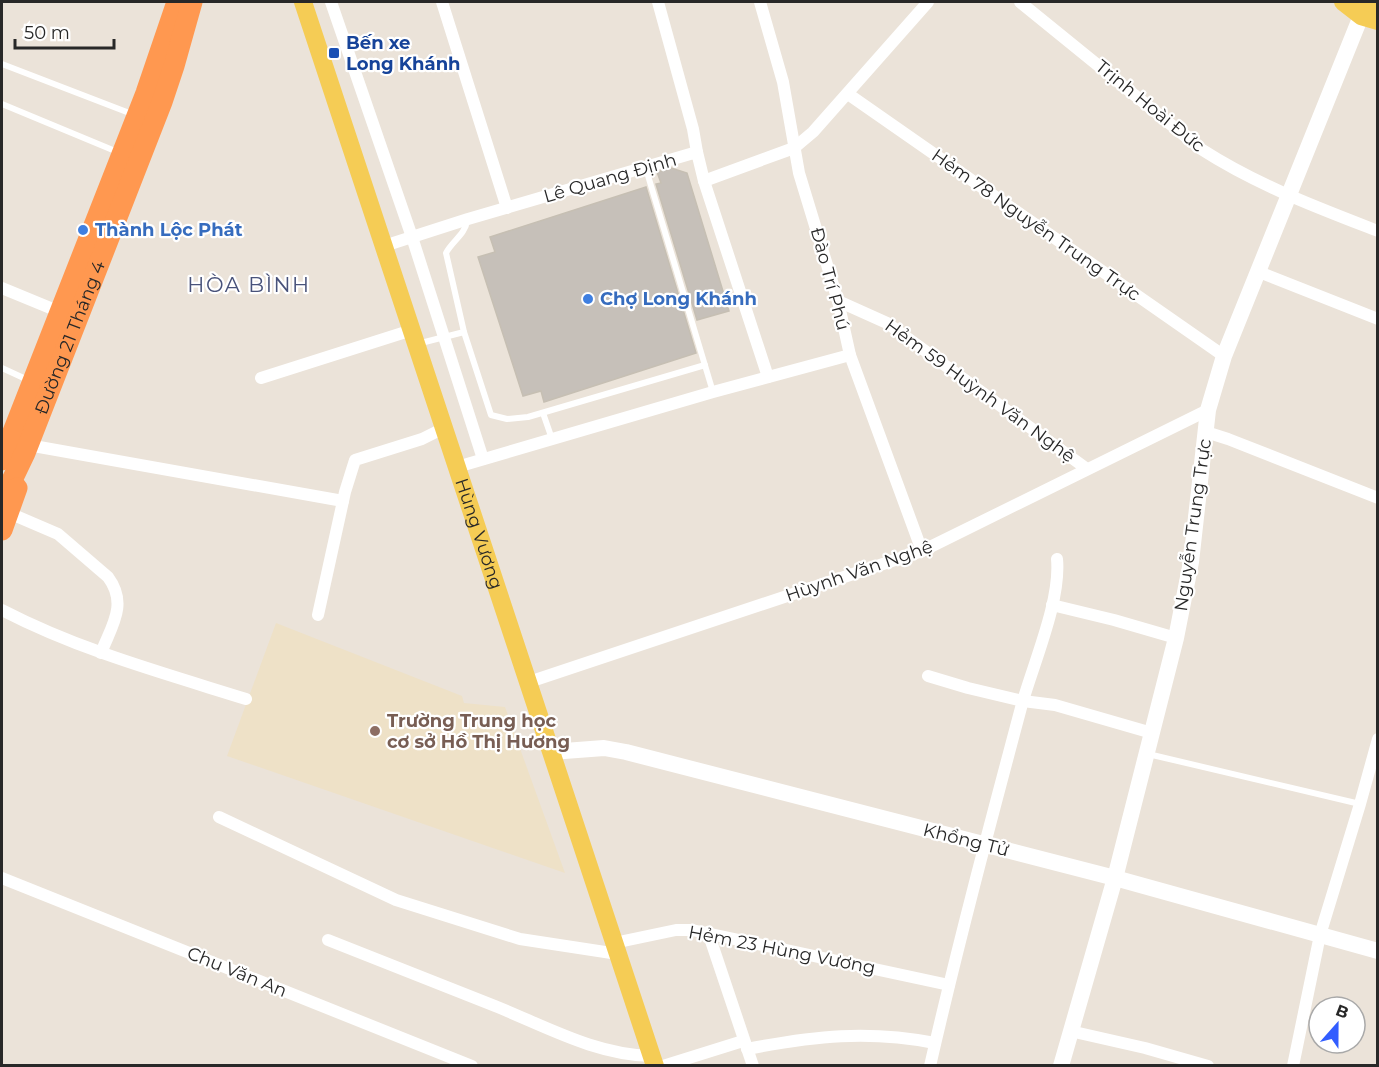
<svg xmlns="http://www.w3.org/2000/svg" width="1379" height="1067" viewBox="0 0 1379 1067" font-family="Montserrat,sans-serif">
<style>
.education{fill:#eee1c7}
.building{fill:#c6c0b9;stroke:#c6bfb3;stroke-width:1.5}
.lines{fill:none;stroke-linecap:round;stroke-linejoin:round}
.lane{stroke:#fff;stroke-width:6}
.street{stroke:#fff;stroke-width:12}
.secondary{stroke:#fff;stroke-width:16}
.primary{stroke:#f5cc55;stroke-width:18}
.highway{stroke:#ff9850;stroke-width:21}
.transit-dot{fill:#1a4fb4;stroke:#fff;stroke-width:2}
.shop-dot{fill:#3f7fe0;stroke:#fff;stroke-width:2}
.education-dot{fill:#8d6e63;stroke:#fff;stroke-width:2}
.labels{text-anchor:middle;dominant-baseline:central;stroke-width:4.5;stroke-linejoin:round;paint-order:stroke}
.transit-label{font-size:18px;font-weight:bold;fill:#164399;stroke:#fff;text-anchor:start}
.street-label{font-size:18px;fill:#282828;stroke:#fff}
.shop-label{font-size:18px;font-weight:bold;fill:#366cbe;stroke:#fff;text-anchor:start}
.education-label{font-size:18px;font-weight:bold;fill:#785e54;stroke:#fff;text-anchor:start}
.quarter-label{font-size:21px;letter-spacing:1.5px;fill:#48527a;stroke:#fff}
</style>
<rect width="100%" height="100%" fill="#ebe3d9"/>
<polygon class="education" points="276,623 462,696 464,703 505,707 565,873 227,756"/>
<g class="building">
<polygon points="671,168 687,173 729,311 697,320 656,184 661,183 657,172"/>
<polygon points="646,187 696,353 544,402 541,391 523,396 478,257 495,252 490,237"/>
</g>
<g class="lines">
<g class="lane">
<polyline points="2,64 132,114"/>
<polyline points="2,104 120,153"/>
<polyline points="646,169 713,392"/>
<path d="M467 220C466 234 452 241 446 253L464 332 491 415 507 419 528 417 705 365"/>
<polyline points="417,344 464,332"/>
<polyline points="2,368 28,380"/>
<polyline points="543,413 552,439"/>
<polyline points="1148,754 1360,804"/>
</g>
<g class="street">
<polyline points="331,2 412,237 483,459"/>
<polyline points="442,2 507,208"/>
<polyline points="658,2 693,129 697,152"/>
<polyline points="760,2 783,82 799,173 838,301 850,355 922,551"/>
<path d="M1020 2 1201 149C1257 185 1316 207 1378 231"/>
<polyline points="848,94 1224,356"/>
<polyline points="704,181 768,377"/>
<polyline points="384,246 468,219 697,152 704,181 794,148 813,132 928,2"/>
<polyline points="1259,272 1378,319"/>
<polyline points="2,288 65,314"/>
<polyline points="838,301 887,323 1087,469"/>
<polyline points="261,378 412,330"/>
<polyline points="1206,432 1228,439 1378,498"/>
<polyline points="28,445 343,501"/>
<polyline points="457,467 713,392 850,355"/>
<path d="M9 513 58 534 108 577C128 604 112 625 101 653"/>
<polyline points="1052,605 1114,620 1176,638"/>
<path d="M2 610C79 650 163 673 246 699"/>
<polyline points="318,615 345,492 355,460 422,439 444,428"/>
<polyline points="928,676 968,688 1023,701 1055,705 1152,733"/>
<polyline points="529,682 922,551 1208,410"/>
<polyline points="219,817 396,900 520,939 618,954"/>
<polyline points="2,878 472,1066"/>
<polyline points="708,932 753,1066"/>
<path d="M328 940C384 962 440 984 495 1006 547 1027 596 1055 652 1056"/>
<polyline points="614,943 676,930 692,930 949,985"/>
<polyline points="1070,1031 1145,1048 1208,1066"/>
<path d="M747 1049C814 1036 868 1030 935 1043"/>
<polyline points="663,1066 743,1041"/>
<path d="M930 1066C958 944 990 824 1022 704 1034 662 1061 600 1057 559"/>
<polyline points="1293,1066 1320,935 1360,804 1378,739"/>
</g>
<g class="secondary">
<polyline points="551,752 604,748 626,752 1115,878 1378,951"/>
<polyline points="1061,1066 1115,878 1176,638 1191,562 1208,410 1224,356 1361,16 1369,6"/>
</g>
<g class="primary">
<path id="s1" d="M303 2 655 1066"/>
<polyline points="1343,2 1361,16 1378,21"/>
<polyline points="1368,2 1378,6"/>
</g>
<g class="highway">
<polyline points="2,460 146,93 177,2"/>
<path id="s2" d="M2 501 25 453 162 102 174 66 192 2"/>
<polyline points="2,530 17,488"/>
</g>
</g>
<rect class="transit-dot" x="328" y="47" width="12" height="12" rx="3"/>
<g class="shop-dot">
<circle cx="83" cy="230" r="6"/>
<circle cx="588" cy="299" r="6"/>
</g>
<circle class="education-dot" cx="375" cy="731" r="6"/>
<g class="labels">
<g class="transit-label">
<text x="346" y="43">Bến xe<tspan x="346" dy="21">Long Khánh</tspan></text>
</g>
<g class="street-label">
<text transform="translate(1150 106) rotate(39)">Trịnh Hoài Đức</text>
<text transform="translate(610 178) rotate(-16)">Lê Quang Định</text>
<text transform="translate(1036 225) rotate(35)">Hẻm 78 Nguyễn Trung Trực</text>
<text transform="translate(830 279) rotate(75)">Đào Trí Phú</text>
<text stroke="none"><textPath href="#s2" startOffset="177">Đường 21 Tháng 4</textPath></text>
<text transform="translate(980 391) rotate(36)">Hẻm 59 Huỳnh Văn Nghệ</text>
<text transform="translate(1193 525) rotate(-82)">Nguyễn Trung Trực</text>
<text stroke="none"><textPath href="#s1" startOffset="560">Hùng Vương</textPath></text>
<text transform="translate(859 571) rotate(-19)">Hùynh Văn Nghệ</text>
<text transform="translate(966 840) rotate(14)">Khổng Tử</text>
<text transform="translate(782 950) rotate(11)">Hẻm 23 Hùng Vương</text>
<text transform="translate(237 972) rotate(22)">Chu Văn An</text>
</g>
<g class="shop-label">
<text x="95" y="230">Thành Lộc Phát</text>
<text x="600" y="299">Chợ Long Khánh</text>
</g>
<g class="education-label">
<text x="387" y="721">Trường Trung học<tspan x="387" dy="21">cơ sở Hồ Thị Hương</tspan></text>
</g>
<g class="quarter-label">
<text x="249" y="284">HÒA BÌNH</text>
</g>
</g>
<rect width="1379" height="1067" fill="none" stroke="#282828" stroke-width="6"/>
<g transform="translate(1337 1025) rotate(21)"><circle r="28" fill="#ffffff" stroke="#a9a9a9" stroke-width="1.5"/>
<path d="M0-4.5L10 22L0 15L-10 22Z" fill="#325dff"/>
<text y="-9" font-size="16" font-weight="bold" text-anchor="middle" fill="#282828">B</text>
</g>
<path d="M15 39v9h99v-9" fill="none" stroke="#282828" stroke-width="3"/>
<text x="24" y="39" font-size="18" fill="#282828" stroke="#ffffff" stroke-width="4.5" paint-order="stroke">50 m</text>
</svg>
